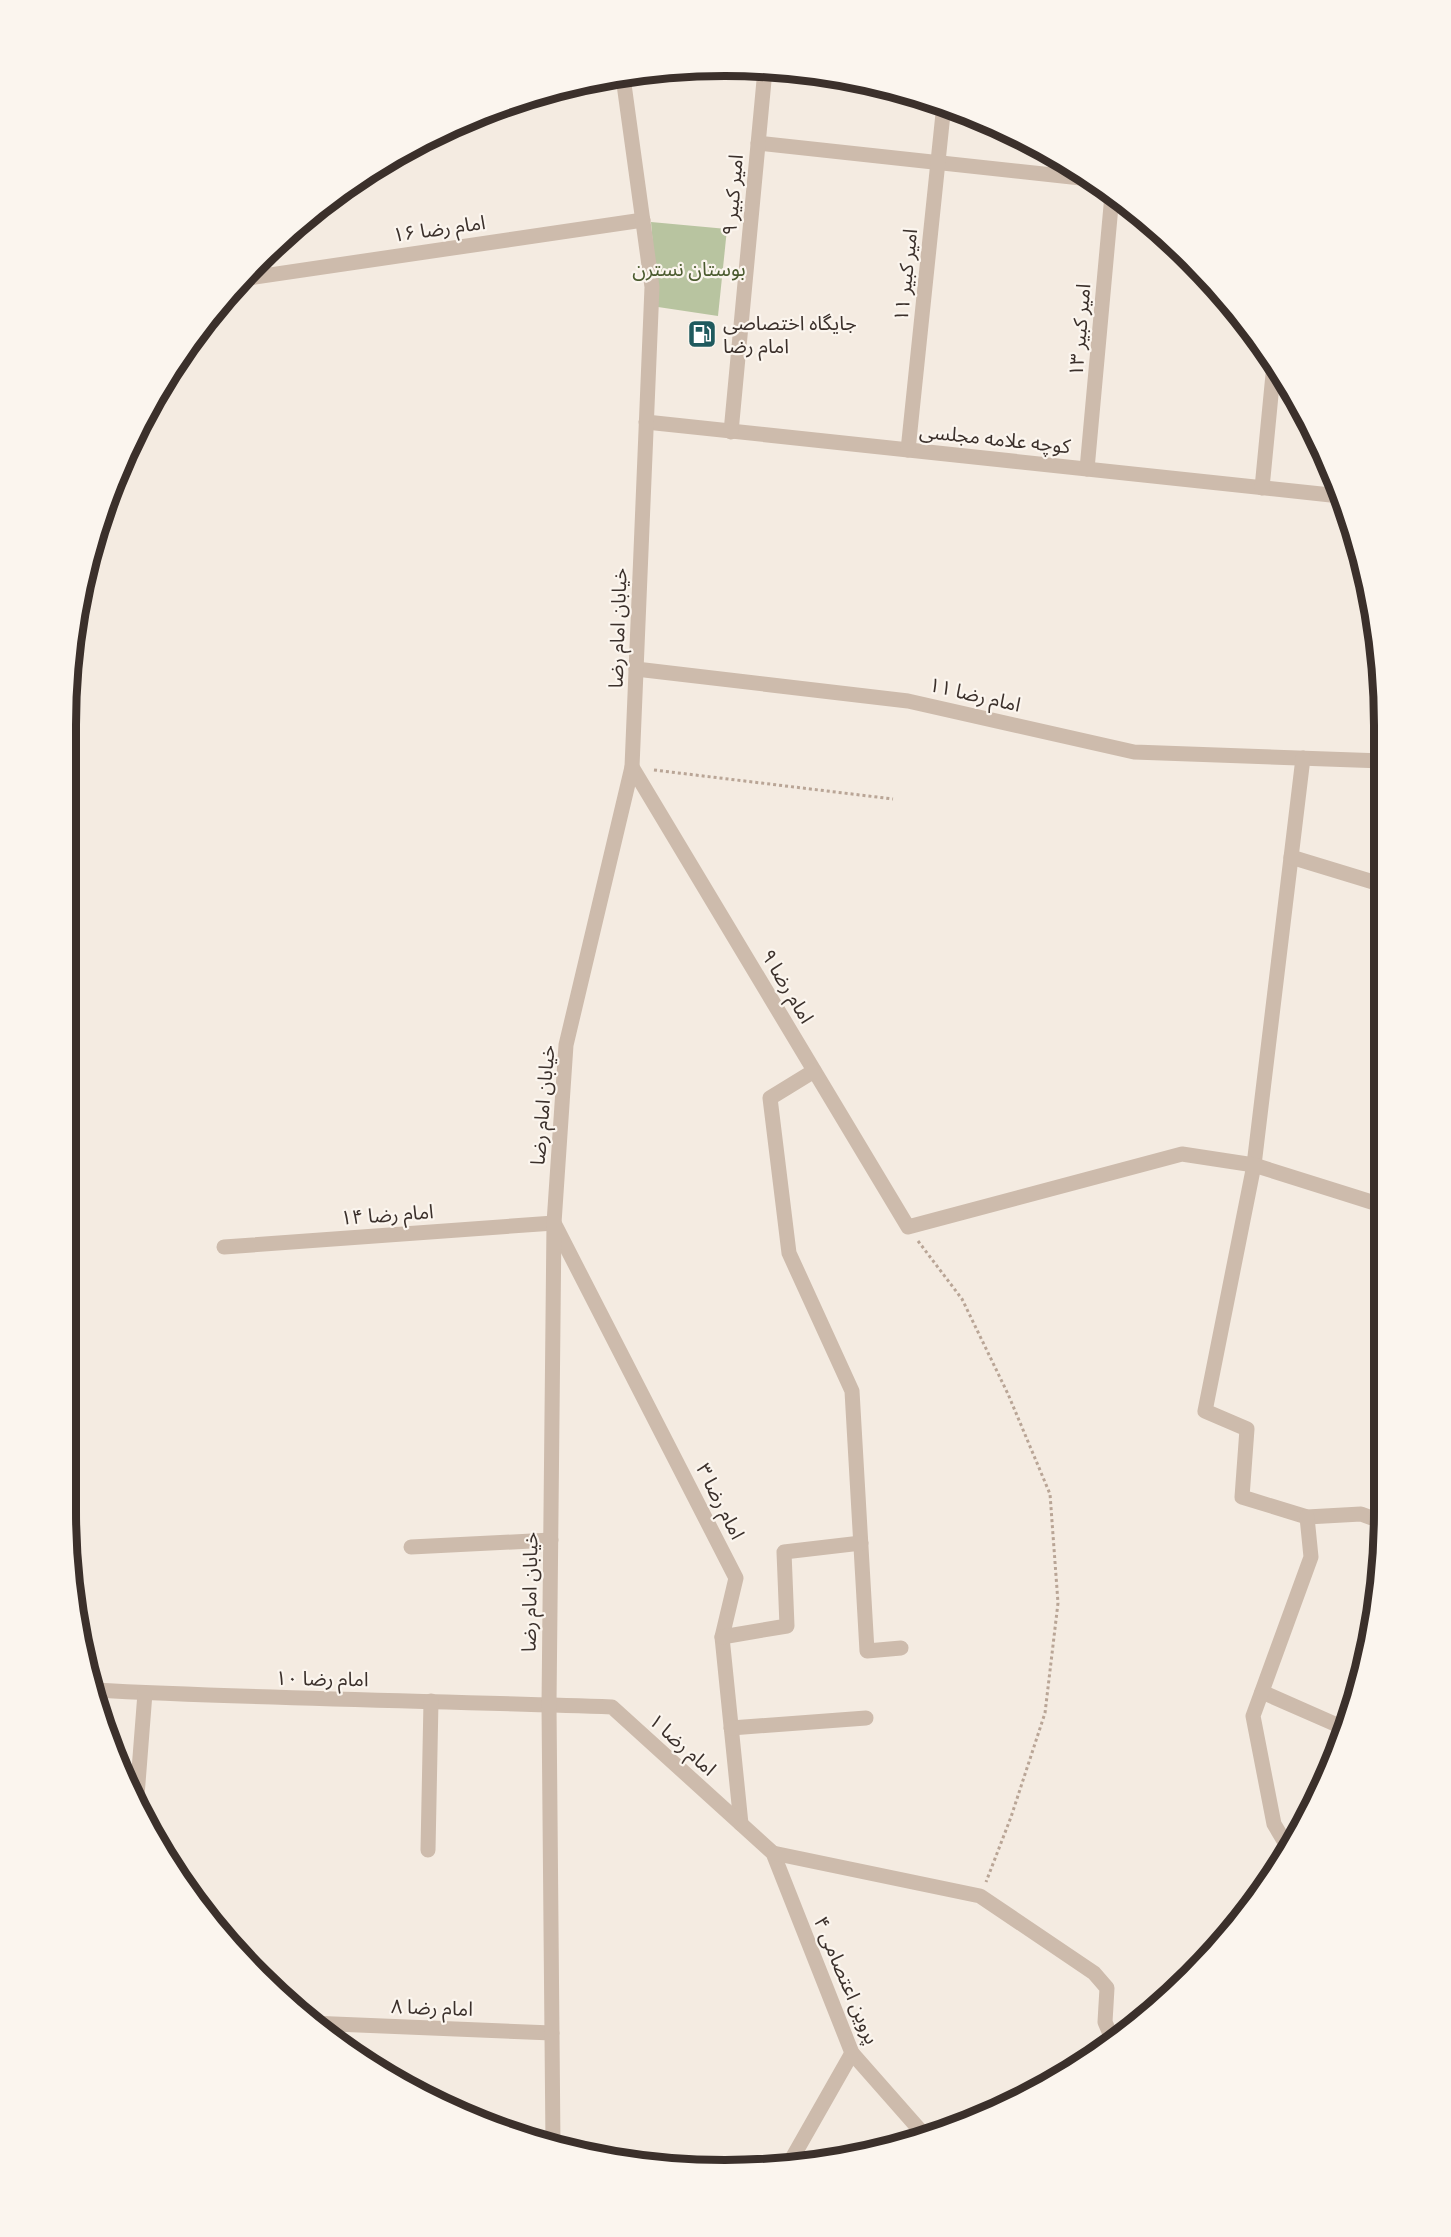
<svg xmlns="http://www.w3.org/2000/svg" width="1451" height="2237" viewBox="0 0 1451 2237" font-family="Ubuntu,'Noto Sans Arabic',sans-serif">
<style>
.green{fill:#b8c4a0}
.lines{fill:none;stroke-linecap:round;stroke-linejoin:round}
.path{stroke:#b9a596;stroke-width:3;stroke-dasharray:3 3;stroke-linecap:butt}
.minor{stroke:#cdbbac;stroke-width:15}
.labels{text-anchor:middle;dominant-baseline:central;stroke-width:4.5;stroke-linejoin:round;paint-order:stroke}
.street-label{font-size:20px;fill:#3b302b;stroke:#fbf5ee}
.park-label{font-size:20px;fill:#4a5a2e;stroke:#fbf5ee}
.poi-label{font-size:20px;fill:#3b302b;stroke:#fbf5ee;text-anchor:start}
.rim{fill:none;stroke:#3b302b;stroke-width:8}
</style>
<rect width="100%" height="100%" fill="#f4ebe1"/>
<polygon class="green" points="651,222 727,229 718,316 658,307"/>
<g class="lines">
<g class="path">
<polyline points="654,770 893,799"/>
<polyline points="918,1241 962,1299 1008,1394 1050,1494 1058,1603 1045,1713 1011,1817 986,1882"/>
</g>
<g class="minor">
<polyline points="758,143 1090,179"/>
<polyline points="242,279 643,220"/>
<polyline points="646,422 1340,496"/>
<polyline points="731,432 765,70"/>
<polyline points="908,450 944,104"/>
<polyline points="1087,469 1112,195"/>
<polyline points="1262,488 1274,364"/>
<polyline points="636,669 908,701 1134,752 1383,761"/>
<polyline points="1303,758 1254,1165 1205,1411 1247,1429 1242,1497 1307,1517 1361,1514 1380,1521"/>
<polyline points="632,767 908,1227 1182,1154 1254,1165 1381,1205"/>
<polyline points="1291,857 1383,885"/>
<polyline points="814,1071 770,1098 789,1253 852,1391 867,1651 901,1648"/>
<polyline points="224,1247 554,1223 736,1578 722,1637 741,1824"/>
<polyline points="411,1547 551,1540"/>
<polyline points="722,1637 787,1626 784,1552 861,1543"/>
<path d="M93 1690C266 1699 439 1701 612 1707L773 1853 852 2053 926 2137"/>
<polyline points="1262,1692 1344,1728"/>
<polyline points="731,1728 866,1718"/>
<polyline points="137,1796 145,1693"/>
<polyline points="428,1850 431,1701"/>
<polyline points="1290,1851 1274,1824 1253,1716 1311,1557 1307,1517"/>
<polyline points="773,1853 980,1896 1094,1973 1107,1988 1105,2022 1113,2041"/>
<polyline points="310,2023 552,2033"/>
<polyline points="553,2146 549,1705 554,1223 566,1045 632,767 652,287 623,77"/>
<polyline points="790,2162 852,2053"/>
</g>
</g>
<defs>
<g id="fuel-square" transform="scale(1.5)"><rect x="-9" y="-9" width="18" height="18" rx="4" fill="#1f5a5e" stroke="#fbf5ee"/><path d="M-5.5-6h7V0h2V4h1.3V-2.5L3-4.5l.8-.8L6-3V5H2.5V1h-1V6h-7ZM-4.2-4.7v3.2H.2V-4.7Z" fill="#fff"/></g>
</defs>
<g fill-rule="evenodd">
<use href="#fuel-square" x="702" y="334"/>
</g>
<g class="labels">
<g class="street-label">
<text transform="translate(732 195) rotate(-85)">امیر کبیر ۹</text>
<text transform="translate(439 228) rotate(-8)">امام رضا ۱۶</text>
<text transform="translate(905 275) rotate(-84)">امیر کبیر ۱۱</text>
<text transform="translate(1079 330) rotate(-85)">امیر کبیر ۱۳</text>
<text transform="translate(995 438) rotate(6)">کوچه علامه مجلسی</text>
<text transform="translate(617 628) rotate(-88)">خیابان امام رضا</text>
<text transform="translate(975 694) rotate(13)">امام رضا ۱۱</text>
<text transform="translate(788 986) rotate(59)">امام رضا ۹</text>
<text transform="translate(542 1105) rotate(-85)">خیابان امام رضا</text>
<text transform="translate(387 1214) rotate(-4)">امام رضا ۱۴</text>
<text transform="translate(721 1501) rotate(63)">امام رضا ۳</text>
<text transform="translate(529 1592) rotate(-89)">خیابان امام رضا</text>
<text transform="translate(322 1678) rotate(1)">امام رضا ۱۰</text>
<text transform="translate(683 1744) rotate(42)">امام رضا ۱</text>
<text transform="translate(847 1980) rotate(67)">پروین اعتصامی ۴</text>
<text transform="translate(432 2007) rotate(2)">امام رضا ۸</text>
</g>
<g class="park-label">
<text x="689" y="268">بوستان نسترن</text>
</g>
<g class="poi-label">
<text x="723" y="322">جایگاه اختصاصی<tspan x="723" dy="23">امام رضا</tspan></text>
</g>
</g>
<path d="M0 0H1451V2237H0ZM725 76H725A649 649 0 0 1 1374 725V1511A649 649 0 0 1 725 2160H725A649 649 0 0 1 76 1511V725A649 649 0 0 1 725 76Z" fill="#fbf5ee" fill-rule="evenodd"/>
<path class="rim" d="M725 76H725A649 649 0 0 1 1374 725V1511A649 649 0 0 1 725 2160H725A649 649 0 0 1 76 1511V725A649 649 0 0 1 725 76Z"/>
</svg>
